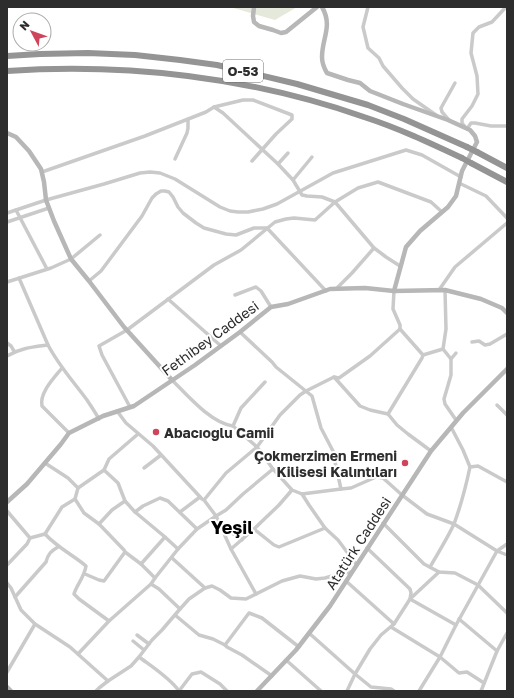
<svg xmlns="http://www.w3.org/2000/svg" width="514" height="698" viewBox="0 0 514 698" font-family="'Golos Text',sans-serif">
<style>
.green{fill:#e4e9dc}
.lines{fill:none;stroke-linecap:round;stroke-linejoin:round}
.street{stroke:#cacaca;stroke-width:3.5}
.secondary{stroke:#b7b7b7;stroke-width:4.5}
.highway{stroke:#949494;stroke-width:6}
.highway-bridge{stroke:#949494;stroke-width:6}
.poi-dot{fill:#cf445b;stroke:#fff;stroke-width:1.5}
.labels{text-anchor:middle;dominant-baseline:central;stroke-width:4;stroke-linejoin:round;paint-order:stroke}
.shield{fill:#fff;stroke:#6c6c6c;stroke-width:1}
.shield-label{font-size:13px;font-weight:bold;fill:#2d2d2d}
.street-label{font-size:14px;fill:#2d2d2d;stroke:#fff}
.poi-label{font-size:14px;font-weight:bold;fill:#2d2d2d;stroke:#fff;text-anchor:start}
.district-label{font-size:18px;font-weight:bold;fill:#000;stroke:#fff}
</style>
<rect width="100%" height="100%" fill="#fff"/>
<polygon class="green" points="230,7 297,7 275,20"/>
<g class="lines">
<g class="street">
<polyline points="368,7 363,27 368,48 379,58 383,66 402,88 413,99 436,115"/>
<polyline points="506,7 492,22 479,27 473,33 471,53 477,76 478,94 472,106 462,119 462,123 467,129 471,123 475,123 491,126 507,126"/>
<polyline points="214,107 223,113 278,164 293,180 302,195 307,196 322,197 335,202 374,248 386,257 400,266"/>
<polyline points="448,119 442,112 441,108 455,83"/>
<polyline points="175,159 187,133 188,128 188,119"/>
<polyline points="278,164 288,153"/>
<polyline points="42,172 145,136 206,112 214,107 243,100 253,100 292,115 292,119 276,134 252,161"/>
<polyline points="293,180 312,157"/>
<polyline points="459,183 486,196 507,218"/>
<polyline points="16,210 47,269"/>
<polyline points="7,213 46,200 104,184 140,173 150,172 160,173 175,179 220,207 230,211 238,212 248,212 263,209 277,204 333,173 406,150 422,155 461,177"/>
<polyline points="7,222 49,208"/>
<path d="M19 278 48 345C59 366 73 381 87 400 91 406 95 412 99 419"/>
<polyline points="89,281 101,271 142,216 152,198 156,194 161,191 165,191 169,192 173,197 178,207 183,213 196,223 204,228 226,234 236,235 254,228 267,228 326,291"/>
<polyline points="7,282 51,268 71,259 100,235"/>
<polyline points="336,289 352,273 374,248"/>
<polyline points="439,290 455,267 507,223"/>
<polyline points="445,290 446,329 443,349 451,359 451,375 444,399 445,404 456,420"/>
<polyline points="394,291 393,309 400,325 400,329 423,355"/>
<polyline points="235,295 256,287 261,291 271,307"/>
<polyline points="168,299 221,346"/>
<polyline points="240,332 272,362 276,367 312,396 321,428 334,453 335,462 341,489"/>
<polyline points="472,342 479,341 485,345 490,344 507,334"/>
<polyline points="7,343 11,346 14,351"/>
<polyline points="423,355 443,349"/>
<path d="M7 356C20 348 33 347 48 345"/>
<polyline points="451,359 456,353"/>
<path d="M62 368C54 378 39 393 42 406L69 433"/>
<polyline points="334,377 360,406 370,410 388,414 397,425 408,434 431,451"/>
<path d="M172 380C188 396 211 423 233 426L241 408 265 382"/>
<polyline points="497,405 507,415"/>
<polyline points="130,407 102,355 99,346 127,330 214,265 241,250 275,222 286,219 294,218 315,220 335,202 358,188 378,182 431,202 442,212"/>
<polyline points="117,411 126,423 153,446 202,499 204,500 216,516 231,549 256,594"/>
<polyline points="388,414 422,358 423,355"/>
<polyline points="233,426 257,447 273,469 292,490 302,494 341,489 351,488 376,477 383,478 402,495 427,514 454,524 497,551 507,555"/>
<polyline points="451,427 463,450 470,467"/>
<polyline points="45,463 68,478 78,488 104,470 109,459 138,434"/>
<polyline points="144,468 161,455"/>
<polyline points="104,470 118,483 125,501 135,512 165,537 178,549"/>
<polyline points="78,488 75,499 84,513 99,524 124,550 125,552 141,564 155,578 178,549 197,529 216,516 226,510 243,494 273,469"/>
<polyline points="302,494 309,505 325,528 338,540 356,564"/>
<polyline points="204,500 226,473 257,447 280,415 300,395 306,391 334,377 339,378 370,356 400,329"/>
<polyline points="7,511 30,538"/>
<polyline points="135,512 143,506 160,498 168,501 197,529"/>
<polyline points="180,512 200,497"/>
<polyline points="383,523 424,564 439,572 455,573 478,585 507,613"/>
<polyline points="99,524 112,510 125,501"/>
<polyline points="220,524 242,540"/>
<polyline points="254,529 274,545 279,547 325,528"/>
<polyline points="45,534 62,507 75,499"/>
<polyline points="367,548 410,589 411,593 410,599 456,625"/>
<polyline points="231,549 254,529 279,505 292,490"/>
<polyline points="172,558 205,588"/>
<polyline points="141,564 165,537"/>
<path d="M7 565 27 544 30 538 45 534C58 548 73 555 86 566 84 578 77 584 74 594L79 599 109 621"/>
<path d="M430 567C438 553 447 539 454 524 461 505 466 486 470 467L478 466 507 482"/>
<polyline points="85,574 99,580 104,581 125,552"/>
<polyline points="346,581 394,624"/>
<polyline points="7,583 11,588 21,610 35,624 70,647 108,681"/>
<polyline points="151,584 159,589 180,609"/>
<path d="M15 597 46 562C48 554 51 551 58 547"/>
<polyline points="175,615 199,635 213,639 225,645 227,647 242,655 272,676"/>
<polyline points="459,619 497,651"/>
<polyline points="391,627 440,657 459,673 467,672 484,683"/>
<polyline points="309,633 355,674 371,687 391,689 394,691"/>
<polyline points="137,635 149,644"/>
<polyline points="133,641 144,650"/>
<polyline points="225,645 249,613 262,618 299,647"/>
<polyline points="78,654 109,621 151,584 155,578"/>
<path d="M139 657C151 666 170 678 179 691"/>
<polyline points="286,660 321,691"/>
<polyline points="7,672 35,624"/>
<polyline points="96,691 99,688 108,681 131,666 139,657 152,640 162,630 180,609 189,599 205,588 212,586 220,590 231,598 246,599 282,581 300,576 316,579 325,578 339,574 351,572"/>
<polyline points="179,691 192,674 201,672 220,684 227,691"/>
<polyline points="347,691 355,674 370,649 381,635 394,624 410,599 439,572"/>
<polyline points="419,691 440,657 456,625 497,551 507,544"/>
<polyline points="481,691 497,651 507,633"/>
</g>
<g class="secondary">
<polyline points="254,7 253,16 254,22 259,26 273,30 281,33 286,32 317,7"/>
<path d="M322 7C333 26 322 38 322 57 322 63 324 68 327 73L348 80 360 83 370 91 403 104 448 120 470 130 475 136 477 142 462 171 456 196 448 207 420 231 406 247 394 291"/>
<polyline points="7,133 16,137 29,151 41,169 44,182 46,200 54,221 71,259 89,281 124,327 172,380"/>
<polyline points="7,502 27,484 61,444 69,433 103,416 134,406 195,365 240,332 271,307 288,304 330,289 365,288 394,291 445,290 481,299 502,308 507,313"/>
<polyline points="7,687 11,691"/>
<polyline points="257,691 296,650 330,606 431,451 463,413 507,369"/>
</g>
<g class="highway">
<polyline points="7,56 40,54 88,53 135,55 180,60 217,65 297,84 368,105 404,119 467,147"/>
<path d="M7 71C127 63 250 77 364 117 398 128 430 143 462 158"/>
<polyline points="477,152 507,168"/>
<polyline points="471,163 507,182"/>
</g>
<g class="highway-bridge">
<polyline points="467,147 477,152"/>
<polyline points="462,158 471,163"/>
</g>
</g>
<g class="poi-dot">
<circle cx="156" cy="432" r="4"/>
<circle cx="405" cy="463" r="4"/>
</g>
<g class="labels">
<rect class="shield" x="223" y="60" width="40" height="22" rx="3"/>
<g class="shield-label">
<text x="243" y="71">O-53</text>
</g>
<g class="street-label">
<text transform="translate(210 338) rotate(-36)">Fethibey Caddesi</text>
<text transform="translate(358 543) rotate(-57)">Atatürk Caddesi</text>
</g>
<g class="poi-label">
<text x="164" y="432">Abacıoğlu Camii</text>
<text x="397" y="455" text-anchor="end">Çokmerzimen Ermeni<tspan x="397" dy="16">Kilisesi Kalıntıları</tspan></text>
</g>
<g class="district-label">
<text x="232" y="527">Yeşil</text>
</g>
</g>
<rect width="514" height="698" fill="none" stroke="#2d2d2d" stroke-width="16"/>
<g transform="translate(32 32) rotate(311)"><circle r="19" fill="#ffffff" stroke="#ababab"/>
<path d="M0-3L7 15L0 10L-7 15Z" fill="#cf445b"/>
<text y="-6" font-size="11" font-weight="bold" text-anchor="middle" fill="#2d2d2d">N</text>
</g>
</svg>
